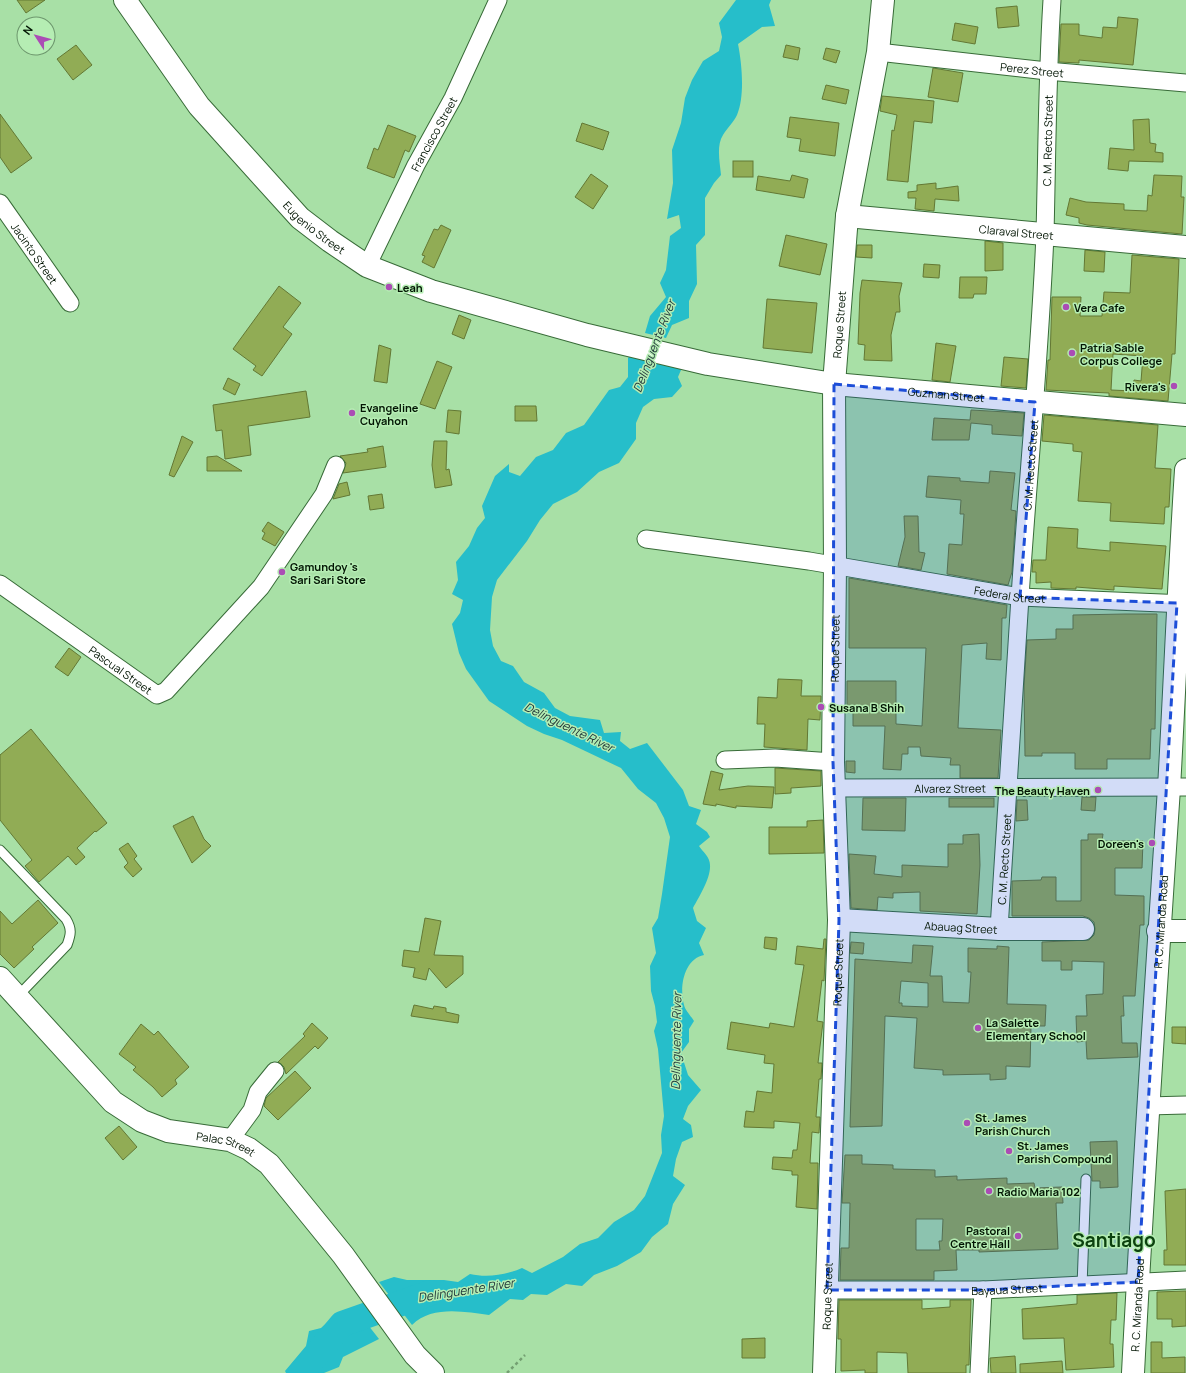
<svg xmlns="http://www.w3.org/2000/svg" width="1186" height="1373" viewBox="0 0 1186 1373" font-family="Manrope,sans-serif">
<style>
.water{fill:#26beca}
.lines{fill:none;stroke-linecap:round;stroke-linejoin:round}
.river{stroke:#26beca;stroke-width:26}
.building{fill:#91ac55;stroke:#637834;fill-rule:evenodd}
.lane-casing{stroke:#386b38;stroke-width:11}
.street-casing{stroke:#386b38;stroke-width:19}
.secondary-casing{stroke:#386b38;stroke-width:24}
.path{stroke:#739f71;stroke-width:2.5;stroke-dasharray:3 3;stroke-linecap:butt}
.lane{stroke:#fff;stroke-width:9}
.street{stroke:#fff;stroke-width:17}
.secondary{stroke:#fff;stroke-width:22}
.marked{fill:#1d4ed8;fill-opacity:0.2;stroke:#1d4ed8;stroke-width:3;stroke-dasharray:8 5;stroke-linejoin:round}
.poi-dot{fill:#ab4cb5;stroke:#b5edb3;stroke-width:1.5}
.labels{text-anchor:middle;dominant-baseline:central;stroke-width:3;stroke-linejoin:round;paint-order:stroke}
.street-label{font-size:11px;fill:#021503;stroke:#b5edb3}
.poi-label{font-size:11px;font-weight:bold;fill:#021503;stroke:#b5edb3;text-anchor:start}
.water-label{font-size:12px;font-style:italic;fill:#21383b;stroke:#b5edb3}
.town-label{font-size:19px;font-weight:bold;fill:#0c420f;stroke:#b5edb3}
</style>
<rect width="100%" height="100%" fill="#a8e0a6"/>
<g class="water">
<path d="M736 0H771L769 5 775 26 762 27 738 44C742 64 745 96 737 115 734 122 727 128 723 135 716 146 720 163 721 175L714 183 705 198V235L696 245 697 284 689 301V318L672 325 666 338 645 333 650 316 666 297 660 283 666 270 670 236 681 228 679 215 667 219 673 183 672 150 681 123 685 98 692 80 703 61 719 51 722 37 719 23Z"/>
<path d="M640 344 684 363 678 377 682 386 672 397 654 399 643 407 636 423V439L619 463 599 472 577 492 553 504 540 520 527 541 497 580 492 597 490 630 493 646 501 661 513 666 524 682 544 693 555 708 570 716 600 720 604 733 621 732 620 741 630 749 647 743 683 790 689 806 701 810 696 824 707 832 710 837 699 846C703 852 710 857 710 865 711 878 699 897 693 908L697 921 706 928 699 943 704 955C684 959 679 987 684 1005 685 1010 691 1016 694 1021L689 1029V1042L681 1053 688 1075 701 1090 688 1106 683 1119 691 1125 693 1137 682 1142 676 1159 673 1176 685 1185 673 1204 668 1224 652 1237 641 1252 617 1266 594 1275 582 1286 566 1284 547 1295 531 1294 523 1300 510 1299 489 1315C465 1312 432 1305 412 1325L379 1282 394 1277 407 1280H444L458 1282 470 1274C487 1278 506 1275 522 1268L532 1273 563 1257 580 1244 598 1238 614 1222 634 1210 645 1196 662 1153 661 1135 664 1116 658 1049 654 1031 657 1022 655 1006 651 991 650 966 656 953 652 928 658 918 662 894 670 837 664 818 656 803 638 789 621 768 562 740 544 734 527 726 489 701 466 669 459 653 452 624 460 613 463 600 452 594 458 580 456 562 469 546 477 528 485 518 482 506 495 476 509 464V472L520 476 536 457 553 450 566 433 584 425 609 390 620 387 628 377V358Z"/>
<polygon points="354,1307 379,1339 343,1357 339,1367 324,1373 286,1373 285,1371 306,1346 309,1331 321,1328 330,1320 345,1313"/>
</g>
<g class="lines">
<polyline class="river" points="301,1373 342,1324 430,1293"/>
</g>
<g class="building">
<polygon points="17,0 45,0 26,13"/>
<polygon points="1017,6 1019,26 998,28 996,8"/>
<polygon points="1118,17 1138,19 1133,65 1079,60 1079,63 1059,62 1061,24 1079,24 1079,35 1102,38 1103,27 1117,28"/>
<polygon points="955,23 978,27 975,44 952,40"/>
<polygon points="76,45 92,65 73,80 57,59"/>
<polygon points="786,45 800,48 798,60 783,57"/>
<polygon points="826,48 840,51 836,63 823,59"/>
<polygon points="933,68 963,73 958,102 928,97"/>
<polygon points="826,85 849,90 846,104 822,99"/>
<polygon points="882,96 934,101 932,123 914,121 908,182 887,180 892,130 894,131 897,115 880,111"/>
<polygon points="0,114 32,158 11,173 0,157"/>
<polygon points="790,117 839,123 835,156 799,151 801,139 787,137"/>
<polygon points="1149,119 1150,143 1156,144 1155,152 1163,153 1163,162 1129,161 1128,171 1108,169 1110,148 1134,150 1133,120"/>
<polygon points="582,123 609,132 603,150 576,141"/>
<polygon points="388,125 416,136 409,152 405,150 394,178 367,168 374,148 378,150"/>
<rect x="733" y="161" width="20" height="16"/>
<polygon points="591,174 608,186 593,209 575,197"/>
<polygon points="792,175 808,179 804,198 756,190 758,176 790,181"/>
<polygon points="1154,175 1182,176 1181,197 1184,197 1182,234 1087,225 1079,223 1079,218 1066,215 1070,198 1086,202 1124,204 1124,210 1147,211 1148,195 1152,196"/>
<polygon points="936,183 936,189 958,186 959,201 935,199 934,211 915,209 916,198 908,198 908,192 917,191 917,185"/>
<polygon points="441,225 451,230 434,268 422,262 425,256 422,255 434,229 438,230"/>
<polygon points="786,235 827,244 820,275 779,266"/>
<polygon points="985,241 1003,243 1003,270 985,271"/>
<polygon points="857,245 872,245 872,258 856,257"/>
<polygon points="1085,250 1105,252 1104,272 1084,271"/>
<path d="M1132 255 1179 259 1175 354H1172L1168 401 1109 396V393L1046 390 1048 360H1050L1052 297H1081L1080 316H1102L1104 292 1130 293ZM1113 354 1143 356 1141 381 1134 380 1133 391 1111 390Z"/>
<polygon points="924,264 940,265 939,278 923,277"/>
<polygon points="960,277 987,277 986,294 974,294 973,298 959,298"/>
<polygon points="862,280 902,283 899,296 900,312 896,312 891,335 892,361 864,360 865,345 858,344 860,293"/>
<polygon points="279,286 301,303 283,327 292,334 262,376 253,370 256,366 233,349"/>
<polygon points="767,299 817,303 812,353 763,348"/>
<polygon points="459,315 471,320 464,339 452,334"/>
<polygon points="936,343 956,346 950,382 932,380"/>
<polygon points="379,345 391,349 387,383 374,381"/>
<polygon points="1004,357 1028,359 1026,388 1001,386"/>
<polygon points="437,361 452,367 435,409 420,404"/>
<polygon points="228,378 240,384 235,395 223,389"/>
<polygon points="306,391 310,417 248,426 251,455 225,459 222,430 216,431 213,405"/>
<polygon points="515,406 536,406 537,421 515,421"/>
<polygon points="448,410 461,411 459,434 446,432"/>
<polygon points="971,410 1024,413 1022,436 992,434 992,425 971,423 969,440 932,440 934,418 970,420"/>
<polygon points="1044,415 1158,425 1155,468 1171,469 1169,507 1165,507 1164,524 1110,521 1111,503 1078,501 1082,452 1073,451 1073,444 1042,441"/>
<polygon points="182,436 193,442 174,477 169,475"/>
<polygon points="434,441 447,441 446,470 449,469 452,485 435,488 432,465"/>
<polygon points="383,446 386,467 343,473 346,463 340,456 368,452 367,449"/>
<polygon points="217,456 242,471 207,471 207,457"/>
<polygon points="990,471 1015,473 1011,510 1016,511 1012,572 1008,585 947,574 949,544 962,545 964,514 960,514 961,500 926,497 928,476 960,478 960,481 989,483"/>
<polygon points="347,482 350,495 333,499 339,484"/>
<polygon points="382,494 384,508 370,510 368,496"/>
<polygon points="904,516 918,516 919,552 925,553 921,570 898,566 905,537"/>
<polygon points="268,522 284,532 275,546 262,539 265,533 262,531"/>
<polygon points="1048,527 1078,529 1077,548 1110,551 1110,542 1166,546 1162,589 1114,586 1114,590 1076,587 1076,589 1051,588 1051,582 1036,583 1036,572 1032,572 1033,560 1046,560"/>
<polygon points="849,578 1007,605 1006,618 1002,618 1001,660 986,659 987,643 962,645 958,728 1001,730 998,778 960,778 960,765 950,765 951,758 921,756 920,747 908,747 908,754 902,754 901,770 883,769 885,726 853,726 853,711 847,711 847,681 896,681 896,724 922,726 926,648 849,648"/>
<polygon points="1125,614 1157,614 1155,729 1151,729 1150,759 1107,759 1107,769 1075,769 1075,753 1042,753 1042,756 1025,756 1024,686 1027,640 1056,639 1056,629 1073,629 1073,615"/>
<polygon points="69,648 81,657 68,676 55,667"/>
<polygon points="778,679 802,680 801,696 821,696 820,720 808,719 807,750 764,747 765,724 757,724 758,697 777,698"/>
<polygon points="31,729 107,823 96,832 95,831 77,848 85,857 76,865 68,856 39,882 25,866 32,860 0,820 0,755"/>
<polygon points="846,761 855,761 855,773 846,772"/>
<polygon points="775,768 821,771 821,786 791,788 791,793 775,794"/>
<polygon points="711,771 723,774 719,790 748,786 774,787 772,808 736,806 736,808 716,804 716,806 703,804"/>
<polygon points="1082,797 1096,797 1095,811 1081,810"/>
<polygon points="863,798 906,798 905,831 862,830"/>
<rect x="949" y="798" width="45" height="9"/>
<polygon points="1017,800 1027,800 1028,820 1016,821"/>
<polygon points="193,816 204,839 211,846 192,863 173,826"/>
<polygon points="823,820 824,853 769,854 769,827 807,827 807,821"/>
<polygon points="979,834 980,865 977,914 920,911 920,892 893,893 893,898 878,897 877,910 851,908 849,854 876,856 874,874 902,877 902,865 948,867 948,844 963,844 963,835"/>
<polygon points="1088,834 1103,834 1102,841 1143,841 1142,868 1115,868 1115,895 1144,896 1144,925 1140,925 1135,996 1123,996 1124,1016 1121,1016 1122,1043 1137,1043 1138,1057 1087,1059 1086,1041 1077,1042 1076,1016 1087,1016 1086,995 1103,994 1104,962 1072,961 1072,970 1061,970 1061,961 1042,961 1042,942 1089,940 1094,935 1095,929 1094,922 1089,918 1083,916 1012,916 1012,881 1041,880 1042,877 1056,877 1056,901 1081,901 1081,840 1088,840"/>
<polygon points="128,843 137,856 134,859 142,869 133,877 124,867 128,863 119,849"/>
<polygon points="38,900 58,923 32,947 34,949 14,968 0,954 0,911 12,924"/>
<polygon points="425,918 441,921 434,955 463,956 463,974 446,988 429,968 426,980 413,977 415,968 402,966 404,950 419,952"/>
<polygon points="765,937 777,938 776,950 764,948"/>
<polygon points="824,939 826,939 824,981 822,980 817,1021 823,1022 818,1063 822,1063 821,1079 819,1079 816,1117 820,1117 819,1133 812,1132 810,1163 818,1163 817,1209 796,1207 798,1175 792,1175 792,1171 772,1169 773,1157 792,1158 793,1150 797,1150 800,1123 774,1121 774,1128 744,1127 746,1111 754,1112 757,1091 772,1093 774,1064 764,1063 765,1055 727,1049 731,1022 769,1028 770,1023 794,1027 804,965 795,964 797,946 823,949"/>
<polygon points="851,942 864,943 863,954 850,953"/>
<path d="M913 945 933 946 930 976H942L943 1002 969 1003 971 972H968V948L997 949V946L1009 947 1007 1004 1046 1005 1045 1026H1031L1030 1067 1006 1066V1079L990 1080V1074L943 1075V1070L914 1068 917 1018 885 1016 882 1126 850 1127 855 959 912 963ZM901 981 928 983V1007L902 1006V1003H899Z"/>
<polygon points="414,1005 433,1009 434,1006 446,1008 446,1012 459,1015 458,1023 411,1016"/>
<polygon points="312,1023 328,1038 318,1049 315,1046 286,1074 284,1067 278,1062 305,1036 303,1034"/>
<polygon points="141,1024 154,1035 158,1031 189,1067 175,1080 177,1084 162,1097 153,1087 133,1070 136,1067 119,1054"/>
<polygon points="1172,1027 1186,1027 1186,1044 1172,1043"/>
<polygon points="295,1071 311,1088 278,1120 264,1106 266,1098"/>
<polygon points="119,1126 137,1147 123,1160 105,1138"/>
<polygon points="1117,1141 1118,1187 1100,1188 1100,1181 1092,1181 1090,1142"/>
<path d="M845 1155H862V1164L893 1165V1169L935 1170V1177L957 1176V1180L1007 1178V1184L1034 1183 1035 1188 1062 1187 1063 1203H1056L1058 1249 979 1252V1250H956L957 1270 934 1271V1280H840L841 1248H849L850 1203H842ZM916 1219H943L942 1241H939L940 1250H916Z"/>
<polygon points="1186,1189 1186,1265 1164,1265 1164,1250 1167,1250 1165,1191"/>
<polygon points="1186,1291 1186,1326 1172,1327 1172,1319 1157,1319 1157,1292"/>
<polygon points="1117,1293 1116,1320 1111,1320 1110,1344 1113,1344 1114,1367 1066,1370 1064,1338 1023,1339 1022,1309 1077,1304 1077,1295"/>
<polygon points="839,1300 922,1300 922,1309 950,1307 950,1300 971,1300 969,1365 966,1365 966,1373 908,1373 907,1353 877,1352 877,1373 865,1373 865,1370 841,1371 841,1339 838,1339"/>
<polygon points="765,1338 765,1358 742,1358 742,1339"/>
<polygon points="1151,1342 1162,1342 1162,1358 1185,1357 1185,1373 1151,1373"/>
<polygon points="1015,1356 1016,1373 991,1373 990,1358"/>
<polygon points="1062,1361 1063,1373 1020,1373 1020,1364"/>
</g>
<g class="lines">
<g class="lane-casing">
<g id="lane">
<path d="M0 850 66 919C72 929 71 934 67 945L17 997"/>
<polyline points="1082,1286 1086,1179"/>
</g>
</g>
<g class="street-casing">
<g id="street">
<path id="s1" d="M878 52 1047 71 1186 83"/>
<path id="s2" d="M0 203 70 303"/>
<path id="s3" d="M367 266 416 165 453 98 498 0"/>
<path id="s4" d="M646 539 809 561 1020 597 1186 604"/>
<path id="s5" d="M0 584 157 695 166 691 261 587 324 494 336 465"/>
<polyline points="725,760 775,758 833,762"/>
<path id="s6" d="M833 788 1186 787"/>
<path id="s7" d="M999 929C1007 818 1012 708 1020 597 1028 476 1040 355 1045 234 1047 156 1047 78 1052 0"/>
<polyline points="1147,1106 1186,1105"/>
<polyline points="230,1140 252,1110 258,1092 275,1071"/>
<path id="s8" d="M827 1290H983L1186 1280"/>
<polyline points="979,1373 983,1290"/>
</g>
</g>
<g class="secondary-casing">
<g id="secondary">
<path id="s9" d="M125 0 199 106 300 218 330 241 367 266 431 291 587 335 708 364 834 384 1186 415"/>
<path id="s10" d="M847 216 1186 247"/>
<path id="s11" d="M839 920 999 929H1083"/>
<polyline points="1158,931 1186,931"/>
<path id="s12" d="M0 978 113 1102 142 1121 168 1131 230 1140 249 1149 269 1164 343 1255 415 1355 433 1373"/>
<path id="s13" d="M824 1373 839 920 833 762 835 565 834 384 847 216 878 52 883 0"/>
<path id="s14" d="M1133 1373C1143 1178 1156 983 1169 788 1175 682 1179 576 1186 470"/>
</g>
</g>
<polyline class="path" points="507,1373 525,1355"/>
<use href="#lane" class="lane"/>
<use href="#street" class="street"/>
<use href="#secondary" class="secondary"/>
</g>
<path class="marked" d="M834 384 1035 402 1020 597 1177 603 1138 1282 983 1290H827L839 920 833 762Z"/>
<g class="poi-dot">
<circle cx="389" cy="287" r="4"/>
<circle cx="1066" cy="307" r="4"/>
<circle cx="1072" cy="353" r="4"/>
<circle cx="1174" cy="386" r="4"/>
<circle cx="352" cy="413" r="4"/>
<circle cx="282" cy="572" r="4"/>
<circle cx="821" cy="707" r="4"/>
<circle cx="1098" cy="790" r="4"/>
<circle cx="1152" cy="843" r="4"/>
<circle cx="978" cy="1028" r="4"/>
<circle cx="967" cy="1123" r="4"/>
<circle cx="1009" cy="1151" r="4"/>
<circle cx="989" cy="1191" r="4"/>
<circle cx="1018" cy="1236" r="4"/>
</g>
<g class="labels">
<g class="street-label">
<text stroke="none"><textPath href="#s1" startOffset="155">Perez Street</textPath></text>
<text stroke="none"><textPath href="#s3" startOffset="148">Francisco Street</textPath></text>
<text stroke="none"><textPath href="#s7" startOffset="790">C. M. Recto Street</textPath></text>
<text stroke="none"><textPath href="#s9" startOffset="297">Eugenio Street</textPath></text>
<text stroke="none"><textPath href="#s10" startOffset="170">Claraval Street</textPath></text>
<text stroke="none"><textPath href="#s2" startOffset="61">Jacinto Street</textPath></text>
<text stroke="none"><textPath href="#s13" startOffset="1049">Roque Street</textPath></text>
<text stroke="none"><textPath href="#s9" startOffset="958">Guzman Street</textPath></text>
<text stroke="none"><textPath href="#s7" startOffset="465">C. M. Recto Street</textPath></text>
<text stroke="none"><textPath href="#s4" startOffset="368">Federal Street</textPath></text>
<text stroke="none"><textPath href="#s13" startOffset="725">Roque Street</textPath></text>
<text stroke="none"><textPath href="#s5" startOffset="148">Pascual Street</textPath></text>
<text stroke="none"><textPath href="#s6" startOffset="117">Alvarez Street</textPath></text>
<text stroke="none"><textPath href="#s7" startOffset="70">C. M. Recto Street</textPath></text>
<text stroke="none"><textPath href="#s14" startOffset="452">R. C. Miranda Road</textPath></text>
<text stroke="none"><textPath href="#s11" startOffset="122">Abauag Street</textPath></text>
<text stroke="none"><textPath href="#s13" startOffset="401">Roque Street</textPath></text>
<text stroke="none"><textPath href="#s12" startOffset="290">Palac Street</textPath></text>
<text stroke="none"><textPath href="#s8" startOffset="180">Bayaua Street</textPath></text>
<text stroke="none"><textPath href="#s13" startOffset="77">Roque Street</textPath></text>
<text stroke="none"><textPath href="#s14" startOffset="68">R. C. Miranda Road</textPath></text>
</g>
<g class="poi-label">
<text x="397" y="287">Leah</text>
<text x="1074" y="307">Vera Cafe</text>
<text x="1080" y="347">Patria Sable<tspan x="1080" dy="13">Corpus College</tspan></text>
<text x="1166" y="386" text-anchor="end">Rivera's</text>
<text x="360" y="407">Evangeline<tspan x="360" dy="13">Cuyahon</tspan></text>
<text x="290" y="566">Gamundoy 's<tspan x="290" dy="13">Sari Sari Store</tspan></text>
<text x="829" y="707">Susana B Shih</text>
<text x="1090" y="790" text-anchor="end">The Beauty Haven</text>
<text x="1144" y="843" text-anchor="end">Doreen's</text>
<text x="986" y="1022">La Salette<tspan x="986" dy="13">Elementary School</tspan></text>
<text x="975" y="1117">St. James<tspan x="975" dy="13">Parish Church</tspan></text>
<text x="1017" y="1145">St. James<tspan x="1017" dy="13">Parish Compound</tspan></text>
<text x="997" y="1191">Radio Maria 102</text>
<text x="1010" y="1230" text-anchor="end">Pastoral<tspan x="1010" dy="13">Centre Hall</tspan></text>
</g>
<g class="water-label">
<text transform="translate(654 346) rotate(-69)">Delinguente River</text>
<text transform="translate(569 727) rotate(26)">Delinguente River</text>
<text transform="translate(676 1041) rotate(-89)">Delinguente River</text>
<text transform="translate(466 1290) rotate(-9)">Delinguente River</text>
</g>
<g class="town-label">
<text x="1114" y="1240">Santiago</text>
</g>
</g>
<g transform="translate(36 36) rotate(306)"><circle r="19" fill="#b5edb3" stroke="#6d976d"/>
<path d="M0-3L7 15L0 10L-7 15Z" fill="#ab4cb5"/>
<text y="-6" font-size="11" font-weight="bold" text-anchor="middle" fill="#021503">N</text>
</g>
</svg>
